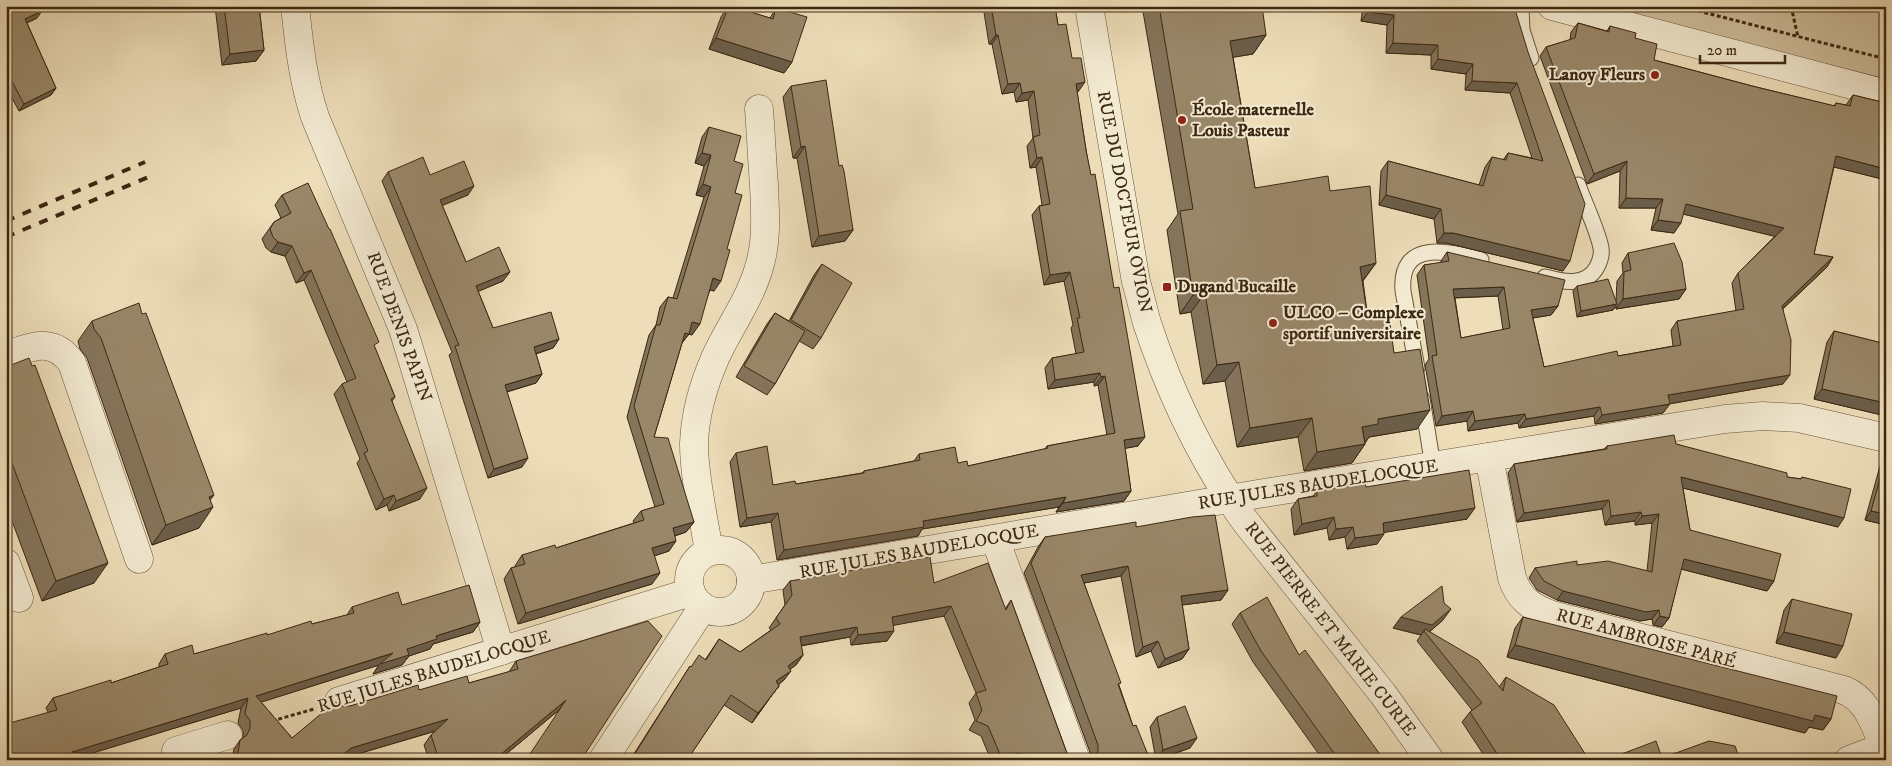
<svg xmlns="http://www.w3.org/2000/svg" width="1892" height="766" viewBox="0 0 1892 766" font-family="'IM FELL DW Pica',serif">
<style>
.green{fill:#cfbf9d;stroke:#867458}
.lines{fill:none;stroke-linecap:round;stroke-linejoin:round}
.lane-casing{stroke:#69563c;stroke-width:17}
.street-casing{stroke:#69563c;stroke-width:29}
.path{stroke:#3d2812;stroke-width:3;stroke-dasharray:4 2.5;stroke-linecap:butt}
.lane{stroke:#f3ead2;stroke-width:15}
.street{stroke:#f3ead2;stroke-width:28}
.rail{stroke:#3d2812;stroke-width:4;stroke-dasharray:9 9;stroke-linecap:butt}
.wall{fill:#84745a;stroke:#3d2812;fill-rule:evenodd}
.shaded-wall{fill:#6b5e4a;stroke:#3d2812}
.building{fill:#998769;stroke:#3d2812;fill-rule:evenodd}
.poi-dot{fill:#8f2418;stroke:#f3ead2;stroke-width:2}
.labels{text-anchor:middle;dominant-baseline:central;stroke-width:4;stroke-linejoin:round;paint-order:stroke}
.poi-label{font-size:18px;font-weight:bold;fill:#3d2812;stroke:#f3ead2;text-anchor:start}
.street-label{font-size:18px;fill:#3d2812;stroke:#f3ead2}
</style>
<rect width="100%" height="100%" fill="#eddeb9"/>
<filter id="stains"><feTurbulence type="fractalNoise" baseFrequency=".004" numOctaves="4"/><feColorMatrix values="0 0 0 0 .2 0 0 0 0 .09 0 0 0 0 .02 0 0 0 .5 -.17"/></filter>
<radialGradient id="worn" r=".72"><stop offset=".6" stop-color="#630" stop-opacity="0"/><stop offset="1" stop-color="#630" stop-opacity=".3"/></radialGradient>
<polygon class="green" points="1592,6 1886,6 1886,79"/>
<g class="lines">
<g class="lane-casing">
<g id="lane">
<polyline points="1521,6 1522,30 1531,58"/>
<path d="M1545 277C1563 282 1586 287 1597 267 1600 261 1602 254 1601 248 1598 231 1584 202 1578 185"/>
<path d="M1417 368 1403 291C1399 239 1448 251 1481 260"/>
<polyline points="1422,399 1433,466"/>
</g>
</g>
<g class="street-casing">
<g id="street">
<path d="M295 6C299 44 303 81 315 117L403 329 501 651"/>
<path d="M1089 6 1136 282C1140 295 1143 309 1147 323 1170 393 1202 460 1245 521L1383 694 1430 760"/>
<polyline points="1552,6 1886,94"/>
<path d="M6 355C32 347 53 336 72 363L139 559"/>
<path d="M1489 457 1512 578C1519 599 1532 608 1552 615L1844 690C1868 700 1874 724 1884 746"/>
<polyline points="995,539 1076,760"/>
<circle cx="720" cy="581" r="31"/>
<path d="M709 552C704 519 694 477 694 444 695 413 704 383 716 356 731 324 753 295 761 260 767 236 765 210 764 185 762 160 761 135 759 109"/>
<polyline points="6,563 19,598"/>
<polyline points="751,580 1258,494 1725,419 1763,416 1799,418 1886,438"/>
<polyline points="339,701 691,592"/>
<polyline points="176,751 228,735"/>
<polyline points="603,760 703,607"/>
<polyline points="1849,760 1886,746"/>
</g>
</g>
<g class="path">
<polyline points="1679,6 1886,59"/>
<polyline points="1791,6 1798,37"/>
<polyline points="272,721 314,709"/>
</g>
<use href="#lane" class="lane"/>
<use href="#street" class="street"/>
<g class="rail">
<polyline points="6,221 145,162"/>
<polyline points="6,237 151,176"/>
</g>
</g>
<g class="wall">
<polygon points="6,6 37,18 27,23 56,88 51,95 19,111 6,87"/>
<polygon points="215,6 259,6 264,50 256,61 222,65"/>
<polygon points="728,6 770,18 776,8 792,62 784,73 709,49 721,17"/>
<polygon points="983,6 1055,6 1058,25 1078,92 1077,92 1086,150 1138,446 1125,448 1131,491 1124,501 1056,512 1059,507 922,529 918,536 777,560 771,522 740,527 730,462 736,453 773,485 796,484 862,473 864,471 914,461 919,454 958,463 968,466 1045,449 1047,446 1107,435 1098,385 1094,386 1094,382 1048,389 1045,368 1052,358 1076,354 1071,328 1073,325 1064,281 1044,285 1032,215 1039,206 1042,205 1036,167 1030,168 1027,146 1033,138 1028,100 1016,102 1014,92 1002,94 992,44 989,44"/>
<polygon points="1142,6 1198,6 1198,8 1266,35 1253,54 1233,57 1255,188 1330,191 1376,263 1363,281 1368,319 1394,353 1417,429 1369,437 1365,443 1365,444 1352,463 1304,471 1298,437 1237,447 1225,381 1203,384 1191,312 1180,314 1167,230 1178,214"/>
<polygon points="1363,6 1514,6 1563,271 1446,243 1437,243 1434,219 1379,205 1381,171 1388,161 1479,185 1485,167 1492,157 1503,160 1508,153 1532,158 1510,93 1465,90 1466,74 1431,69 1431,55 1386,53 1387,25 1361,21"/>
<path d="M1578 23 1607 31 1610 26 1635 38 1654 60 1756 87 1834 106 1836 103 1846 105 1853 95 1886 103V180L1834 167 1814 254 1833 257 1827 267 1783 309V384L1669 404 1663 413 1595 424 1594 416 1519 428 1518 423 1468 431 1467 421 1436 426 1425 365 1429 359 1417 275 1424 265 1441 263V261L1447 252 1558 306 1551 315 1533 318 1544 367 1618 356 1673 346 1671 330 1677 321 1736 311 1732 283 1738 273 1775 236 1683 214 1674 233 1651 230 1656 208H1619L1620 171 1587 184 1540 56 1546 47 1570 40 1571 32ZM1498 296 1503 330 1461 338 1455 298Z"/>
<polygon points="791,86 839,166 853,230 845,241 812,247 797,158 793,158 783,97"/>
<polygon points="709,127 734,161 735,193 714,291 710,290 692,335 689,334 682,343 654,437 694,522 686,532 675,536 669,551 654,556 652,584 518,624 504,579 511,568 515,567 515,566 522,555 556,548 634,523 633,521 641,511 655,507 627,417 649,335 656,325 660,307 668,297 673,298 704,197 696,195 704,166 695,163 702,137"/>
<polygon points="388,172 430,175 468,195 442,205 466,262 503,281 478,291 493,328 559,339 553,348 536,354 542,374 536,383 507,392 522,467 488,478 449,355 452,352 382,181"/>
<polygon points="282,195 375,348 395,397 392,401 420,499 389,511 387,505 376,510 357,463 360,459 334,394 342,384 347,382 304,280 296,283 285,256 271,252 266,248 262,239 274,222 281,218 275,205"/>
<polygon points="1628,253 1686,289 1679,299 1616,309 1616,306 1613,310 1577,317 1573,291 1577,286 1616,301 1617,281 1623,273 1622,263"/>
<polygon points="822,264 821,338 813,349 799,341 775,384 767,395 736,377 767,324 775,313 789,321 814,275"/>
<polygon points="92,321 210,500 199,528 152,545 87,358 80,349 78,341"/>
<polygon points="1834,331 1886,344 1886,416 1814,399 1827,342"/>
<polygon points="6,367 94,583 42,601 6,505"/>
<polygon points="1676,444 1787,477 1801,479 1802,477 1838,527 1683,488 1690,530 1774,581 1767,591 1681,569 1669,618 1662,627 1653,625 1652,619 1640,621 1557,600 1537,590 1529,578 1535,568 1577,565 1647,571 1652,523 1635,525 1635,521 1605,525 1602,509 1517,522 1508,473 1514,464 1604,449 1607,446"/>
<polygon points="1886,457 1886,525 1865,520 1880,466"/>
<polygon points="1317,491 1467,519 1384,532 1377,544 1347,549 1345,537 1329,540 1327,528 1294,535 1291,509 1298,499 1313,496"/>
<polygon points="1136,527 1228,590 1221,600 1182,605 1189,649 1182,659 1158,668 1151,651 1136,657 1121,576 1084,583 1133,726 1148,755 1145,760 1091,760 1091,755 1024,573 1038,547 1045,537"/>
<polygon points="790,581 934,583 1005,609 1011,600 1068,756 1071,760 991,760 981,736 969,730 975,720 969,703 976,693 944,616 893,625 887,641 851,645 850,637 801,646 803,655 796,665 790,669 784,680 779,684 779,686 772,695 752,723 724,705 687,760 630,760 690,666 691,667 705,660 719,639 740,652 771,630 769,628 785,605 783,590"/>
<polygon points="1792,599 1836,658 1776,643 1784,610"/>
<polygon points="402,605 480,622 473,632 433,644 430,649 409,656 402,665 373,674 379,665 261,702 292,738 342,706 350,706 419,690 469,683 509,672 516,661 559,710 499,760 429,760 424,745 431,735 436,731 344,758 341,760 232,760 234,749 240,740 243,738 243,730 238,723 241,708 91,753 6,760 48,712 46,708 53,698 111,683 159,667 159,664 165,654 194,654 312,624 347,615 352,607"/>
<polygon points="1240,613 1299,655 1384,760 1323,760 1253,662 1232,624"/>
<polygon points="1523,617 1831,719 1823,730 1809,727 1805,733 1507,657 1515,628"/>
<polygon points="1443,620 1429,632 1499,687 1506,677 1589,760 1487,760 1462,722 1470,712 1472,710 1417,641 1421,635 1393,628"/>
<polygon points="1157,717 1190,748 1156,760 1150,727"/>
</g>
<g class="shaded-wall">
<polygon points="42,11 37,18 20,26 25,19"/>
<polygon points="1368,12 1394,15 1387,25 1361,21"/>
<polygon points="996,35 998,35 992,44 989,44"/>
<polygon points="1266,35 1253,54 1217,60 1230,41"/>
<polygon points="716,38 792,62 784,73 709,49"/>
<polygon points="1393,43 1438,45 1431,55 1386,53"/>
<polygon points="264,50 256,61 222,65 230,54"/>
<polygon points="1438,59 1473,64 1466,74 1431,69"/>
<polygon points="1472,81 1517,83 1510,93 1465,90"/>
<polygon points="1085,82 1078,92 1069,93 1076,84"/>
<polygon points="1020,83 1014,92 1002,94 1008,84"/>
<polygon points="56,88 51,95 19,111 24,104"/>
<polygon points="1034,91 1028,100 1016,102 1022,93"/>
<polygon points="805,146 797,158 793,158 801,147"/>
<polygon points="702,153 711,155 704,166 695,163"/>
<polygon points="1836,156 1886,169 1886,180 1830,166"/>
<polygon points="1042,157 1036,167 1030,168 1037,158"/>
<polygon points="1627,161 1620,171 1587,184 1594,174"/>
<polygon points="703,184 711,187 704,197 696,195"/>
<polygon points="474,186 468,195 434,209 440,200"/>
<polygon points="1386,195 1441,209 1434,219 1379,205"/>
<polygon points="1626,198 1663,199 1656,208 1619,208"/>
<polygon points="1686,204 1784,228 1777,237 1679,213"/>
<polygon points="1658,220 1681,223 1674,233 1651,230"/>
<polygon points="853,230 845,241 812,247 819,236"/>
<polygon points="1444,233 1453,233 1570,261 1563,271 1446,243 1437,243"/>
<polygon points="278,242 292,246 285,256 271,252"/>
<polygon points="1833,257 1827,267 1775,316 1782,306"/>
<polygon points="1376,263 1362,281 1360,267"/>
<polygon points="311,270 304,280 296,283 304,273"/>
<polygon points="510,272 503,281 470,295 476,286"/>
<polygon points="1070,272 1064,281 1044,285 1050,275"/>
<polygon points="713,278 721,281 714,291 706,289"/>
<polygon points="1504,287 1498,296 1447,298 1453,289"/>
<polygon points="1686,289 1679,299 1616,309 1623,299"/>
<polygon points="1205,293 1191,312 1180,314 1193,295"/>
<polygon points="1617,304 1613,310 1577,317 1581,311"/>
<polygon points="1558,306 1551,315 1525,319 1531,310"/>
<polygon points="692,322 700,324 692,335 689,334 681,344 678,344"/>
<polygon points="559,339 553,348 528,356 534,347"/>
<polygon points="1239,362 1225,381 1203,384 1217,365"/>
<polygon points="1100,373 1094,382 1048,389 1055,380"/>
<polygon points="542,374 536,383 499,394 505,385"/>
<polygon points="1790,375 1783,384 1662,405 1668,395"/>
<polygon points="1105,376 1098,385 1094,386 1101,377"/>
<polygon points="1822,389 1886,403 1886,416 1814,399"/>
<polygon points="1670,404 1663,413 1595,424 1602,415"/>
<polygon points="1600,407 1594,416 1519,428 1526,419"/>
<polygon points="1430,410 1417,429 1369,437 1365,443 1362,427 1378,419"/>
<polygon points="1473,411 1467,421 1436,426 1442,416"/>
<polygon points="1525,414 1518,423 1468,431 1475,421"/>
<polygon points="1312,418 1298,437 1237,447 1250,428"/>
<polygon points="1145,437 1138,446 1117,450 1124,440"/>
<polygon points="1365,444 1352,463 1304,471 1317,452"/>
<polygon points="528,458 522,467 488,478 494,469"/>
<polygon points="1681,477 1844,518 1838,527 1675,486"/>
<polygon points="427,488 420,499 389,511 396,501"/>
<polygon points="1131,491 1124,501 1056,512 1063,503"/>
<polygon points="214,495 202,511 213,507 199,528 152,545 166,525 209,497"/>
<polygon points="394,495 387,505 376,510 384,499"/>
<polygon points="1066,497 1059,507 922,529 918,536 777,560 784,550 923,521"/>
<polygon points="1609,500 1602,509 1517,522 1524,513"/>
<polygon points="1475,508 1467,519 1375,534 1383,523"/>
<polygon points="1871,511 1886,514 1886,525 1865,520"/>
<polygon points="1641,512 1635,521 1605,525 1611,516"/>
<polygon points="778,513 771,522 740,527 747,518"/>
<polygon points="1659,514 1652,523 1635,525 1642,516"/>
<polygon points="1334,517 1327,528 1294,535 1302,524"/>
<polygon points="694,522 686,532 665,539 673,528"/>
<polygon points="1353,527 1345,537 1329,540 1336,529"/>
<polygon points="1384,534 1377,544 1347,549 1355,538"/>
<polygon points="676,541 669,551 645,559 652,548"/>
<polygon points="1684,559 1774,581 1767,591 1677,568"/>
<polygon points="108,563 94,583 42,601 56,581"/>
<polygon points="1128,566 1121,576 1074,585 1081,575"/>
<polygon points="660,573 652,584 518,624 526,613"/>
<polygon points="1228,590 1221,600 1174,606 1181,596"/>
<polygon points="1563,591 1659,610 1652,619 1640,621 1557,600"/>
<polygon points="951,606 944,616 885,627 892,617"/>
<polygon points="1451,609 1443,620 1427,634 1424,631 1421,635 1393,628 1401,617"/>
<polygon points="1660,616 1669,618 1662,627 1653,625"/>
<polygon points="480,622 473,632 433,644 430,649 409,656 402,665 373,674 379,665 249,706 256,696 407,649 436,636"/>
<polygon points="857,627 850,637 793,647 800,637"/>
<polygon points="894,631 887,641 851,645 858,635"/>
<polygon points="1784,632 1843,646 1836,658 1776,643"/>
<polygon points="1158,641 1151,651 1136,657 1143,647"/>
<polygon points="1515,645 1815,715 1831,719 1823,730 1809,727 1805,733 1507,657"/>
<polygon points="1189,649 1182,659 1158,668 1165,659"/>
<polygon points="803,655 796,665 781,676 788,666"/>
<polygon points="791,671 784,680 770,691 776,681"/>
<polygon points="779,686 772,695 752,723 758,713"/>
<polygon points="248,698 241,708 70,760 72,752"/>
<polygon points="566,700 559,710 499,760 494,760"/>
<polygon points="448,719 442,729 344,758 341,760 337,760 351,748"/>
<polygon points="1197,738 1190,748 1156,760 1163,750"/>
<polygon points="1019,753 1014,760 1001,760 1002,759"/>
</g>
<g class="building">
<polygon points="6,6 40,6 42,11 25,19 56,88 24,104 6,70 6,49 8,42 6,38"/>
<polygon points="224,6 259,6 264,50 230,54"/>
<polygon points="729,6 732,6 773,19 776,8 807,17 792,62 716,38"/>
<polygon points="991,6 1055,6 1058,25 1066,24 1072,58 1081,58 1085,82 1076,84 1086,150 1091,175 1095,174 1114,288 1119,287 1145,437 1124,440 1131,491 1063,503 1066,497 923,521 924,527 784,550 778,513 747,518 736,453 767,446 773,485 795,481 796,484 864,473 864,471 920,460 919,454 955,447 958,463 967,461 968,466 1048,448 1047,446 1115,433 1105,376 1101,377 1100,373 1055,380 1052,358 1084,352 1077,318 1080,318 1070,272 1050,275 1039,206 1050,204 1042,157 1037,158 1033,137 1040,135 1034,91 1022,93 1020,83 1008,84 998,35 996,35"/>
<polygon points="1159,6 1198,6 1198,8 1206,6 1262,6 1266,35 1230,41 1255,188 1328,176 1330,191 1370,186 1376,263 1360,267 1368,319 1389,316 1394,353 1420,349 1430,410 1378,419 1378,424 1362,427 1365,444 1317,452 1312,418 1250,428 1239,362 1217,365 1205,293 1193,295 1180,211 1193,209"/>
<polygon points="1369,6 1514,6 1528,52 1585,204 1570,261 1453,233 1444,233 1441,209 1386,195 1388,161 1483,186 1492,157 1506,160 1508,153 1543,161 1517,83 1472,81 1473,64 1438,59 1438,45 1393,43 1394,15 1368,12"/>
<path d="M1578 23 1609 32 1610 26 1636 33 1635 38 1657 44 1654 60 1756 87 1835 106 1836 103 1850 106 1853 95 1886 103V169L1836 156 1814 254 1833 257 1782 306 1791 340 1790 375 1668 395 1670 404 1602 415 1600 407 1526 419 1525 414 1475 421 1473 411 1442 416 1432 356 1437 355 1424 265 1449 261 1447 252 1565 280 1558 306 1531 310 1544 367 1617 351 1618 356 1681 345 1677 321 1744 309 1738 273 1784 228 1686 204 1681 223 1658 220 1663 199 1626 198 1627 161 1594 174 1546 47 1575 38ZM1504 287 1510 328 1461 338 1453 289Z"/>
<polygon points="826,80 839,166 842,165 844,171 853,230 819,236 805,146 801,147 791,86"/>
<polygon points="709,127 741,136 734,161 743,164 735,193 742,195 727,249 730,250 721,281 713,278 700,324 692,322 689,334 685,333 654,437 668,438 694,522 673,528 676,541 652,548 660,573 526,613 511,568 525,564 522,555 555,545 556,548 644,520 641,511 664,504 634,406 656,325 660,325 668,297 677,299 711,187 703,184 711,155 702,153"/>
<polygon points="423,157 430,175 464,161 474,186 440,200 458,243 466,262 499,247 510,272 476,286 493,328 551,312 559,339 534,347 542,374 505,385 528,458 494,469 455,346 459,345 388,172"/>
<polygon points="308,183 329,229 330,229 379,342 374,345 395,397 391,399 427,488 396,501 394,495 384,499 364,453 368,451 342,384 356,378 311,270 304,273 292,246 278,242 273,237 270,229 274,222 291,213 282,195"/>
<polygon points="1674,243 1682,262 1686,289 1623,299 1624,272 1631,270 1628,253"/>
<polygon points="822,264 852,283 821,338 791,320"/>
<polygon points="1608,279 1617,304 1581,311 1577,286"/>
<polygon points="139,303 142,314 146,313 214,495 209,497 213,507 166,525 101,338 94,329 92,321"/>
<polygon points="775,313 805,331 775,384 744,366"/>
<polygon points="1834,331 1886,344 1886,403 1822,389"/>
<polygon points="29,358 32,366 35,365 108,563 56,581 6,447 6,367"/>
<polygon points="1674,435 1676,444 1787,473 1787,477 1801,479 1802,477 1851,489 1844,518 1681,477 1690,530 1781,554 1774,581 1684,559 1669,618 1660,616 1659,610 1646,612 1563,591 1544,581 1535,568 1577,561 1577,565 1608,561 1652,572 1659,514 1642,516 1641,512 1611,516 1609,500 1524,513 1514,464 1607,449 1607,446"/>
<polygon points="1886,457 1886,514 1871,511"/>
<polygon points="1469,470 1475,508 1383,523 1384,534 1355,538 1353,527 1336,529 1334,517 1302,524 1298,499 1317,496 1317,491 1365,483 1366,487"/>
<polygon points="1215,515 1228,590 1181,596 1189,649 1165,659 1158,641 1143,647 1128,566 1081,575 1121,683 1118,684 1133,726 1136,725 1148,755 1144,757 1145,760 1095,760 1098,752 1098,745 1031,563 1045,537 1136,522 1136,527 1192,517"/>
<polygon points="930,557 934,583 988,563 1006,610 1011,600 1068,756 1071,760 1022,760 1019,753 1002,759 988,726 976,721 982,710 976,693 986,690 951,606 892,617 894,631 858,635 857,627 800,637 803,655 788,666 791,671 776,681 779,686 758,713 731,695 687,760 631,760 690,666 691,667 699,655 706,660 719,639 740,652 780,624 776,618 792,595 790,581"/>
<polygon points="469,585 480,622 436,636 437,639 407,649 409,655 380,664 393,653 256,696 292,738 335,702 342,706 350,706 418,685 419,690 467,676 469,683 518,669 516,661 648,621 662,636 581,760 526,760 566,700 494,760 439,760 431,735 448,719 351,748 337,760 237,760 240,740 247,735 250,728 250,720 245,714 248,698 72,752 154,760 6,760 6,724 57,710 53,698 111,680 111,683 168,664 165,654 192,645 194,654 267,633 267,635 311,621 312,624 354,613 352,607 398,592 402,605"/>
<polygon points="1442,586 1444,603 1451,609 1432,625 1401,617"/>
<polygon points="1267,597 1299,655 1305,650 1384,760 1339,760 1261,651 1240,613"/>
<polygon points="1792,599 1852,614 1843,646 1784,632"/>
<polygon points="1523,617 1837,696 1831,719 1815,715 1813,721 1515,645"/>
<polygon points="1425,629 1478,660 1503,691 1506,677 1554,705 1589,760 1501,760 1470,712 1482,703 1424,631"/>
<polygon points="1185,706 1197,738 1163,750 1157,717"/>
<polygon points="1656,741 1662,758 1709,741 1735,746 1740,760 1606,760"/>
</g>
<g class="poi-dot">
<circle cx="1655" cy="75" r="5"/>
<circle cx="1182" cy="120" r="5"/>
<rect x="1162" y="282" width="10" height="10" rx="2.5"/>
<circle cx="1273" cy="323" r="5"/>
</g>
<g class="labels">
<g class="poi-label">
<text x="1645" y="75" text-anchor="end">Lanoy Fleurs</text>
<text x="1192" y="110">École maternelle<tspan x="1192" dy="21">Louis Pasteur</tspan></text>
<text x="1177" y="287">Dugand Bucaille</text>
<text x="1283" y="313">ULCO – Complexe<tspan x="1283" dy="21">sportif universitaire</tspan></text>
</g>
<g class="street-label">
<text transform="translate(1124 202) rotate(79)">RUE DU DOCTEUR OVION</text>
<text transform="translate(399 327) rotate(70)">RUE DENIS PAPIN</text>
<text transform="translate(1318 485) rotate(-9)">RUE JULES BAUDELOCQUE</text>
<text transform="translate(919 552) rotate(-10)">RUE JULES BAUDELOCQUE</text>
<text transform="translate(1330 629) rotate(52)">RUE PIERRE ET MARIE CURIE</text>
<text transform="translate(1646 639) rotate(15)">RUE AMBROISE PARÉ</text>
<text transform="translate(434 672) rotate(-17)">RUE JULES BAUDELOCQUE</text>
</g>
</g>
<rect width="1892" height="766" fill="none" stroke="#eddeb9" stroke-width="25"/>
<rect x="8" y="8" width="1877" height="751" fill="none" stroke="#3d2812" stroke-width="2.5"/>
<rect x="12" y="12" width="1867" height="741" fill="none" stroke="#3d2812"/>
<path d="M1700 55v8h85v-8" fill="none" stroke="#3d2812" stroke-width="2.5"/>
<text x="1707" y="55" font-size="15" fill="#3d2812" stroke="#f3ead2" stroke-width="4" paint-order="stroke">20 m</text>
<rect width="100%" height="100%" filter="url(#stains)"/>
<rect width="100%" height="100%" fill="url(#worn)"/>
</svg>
